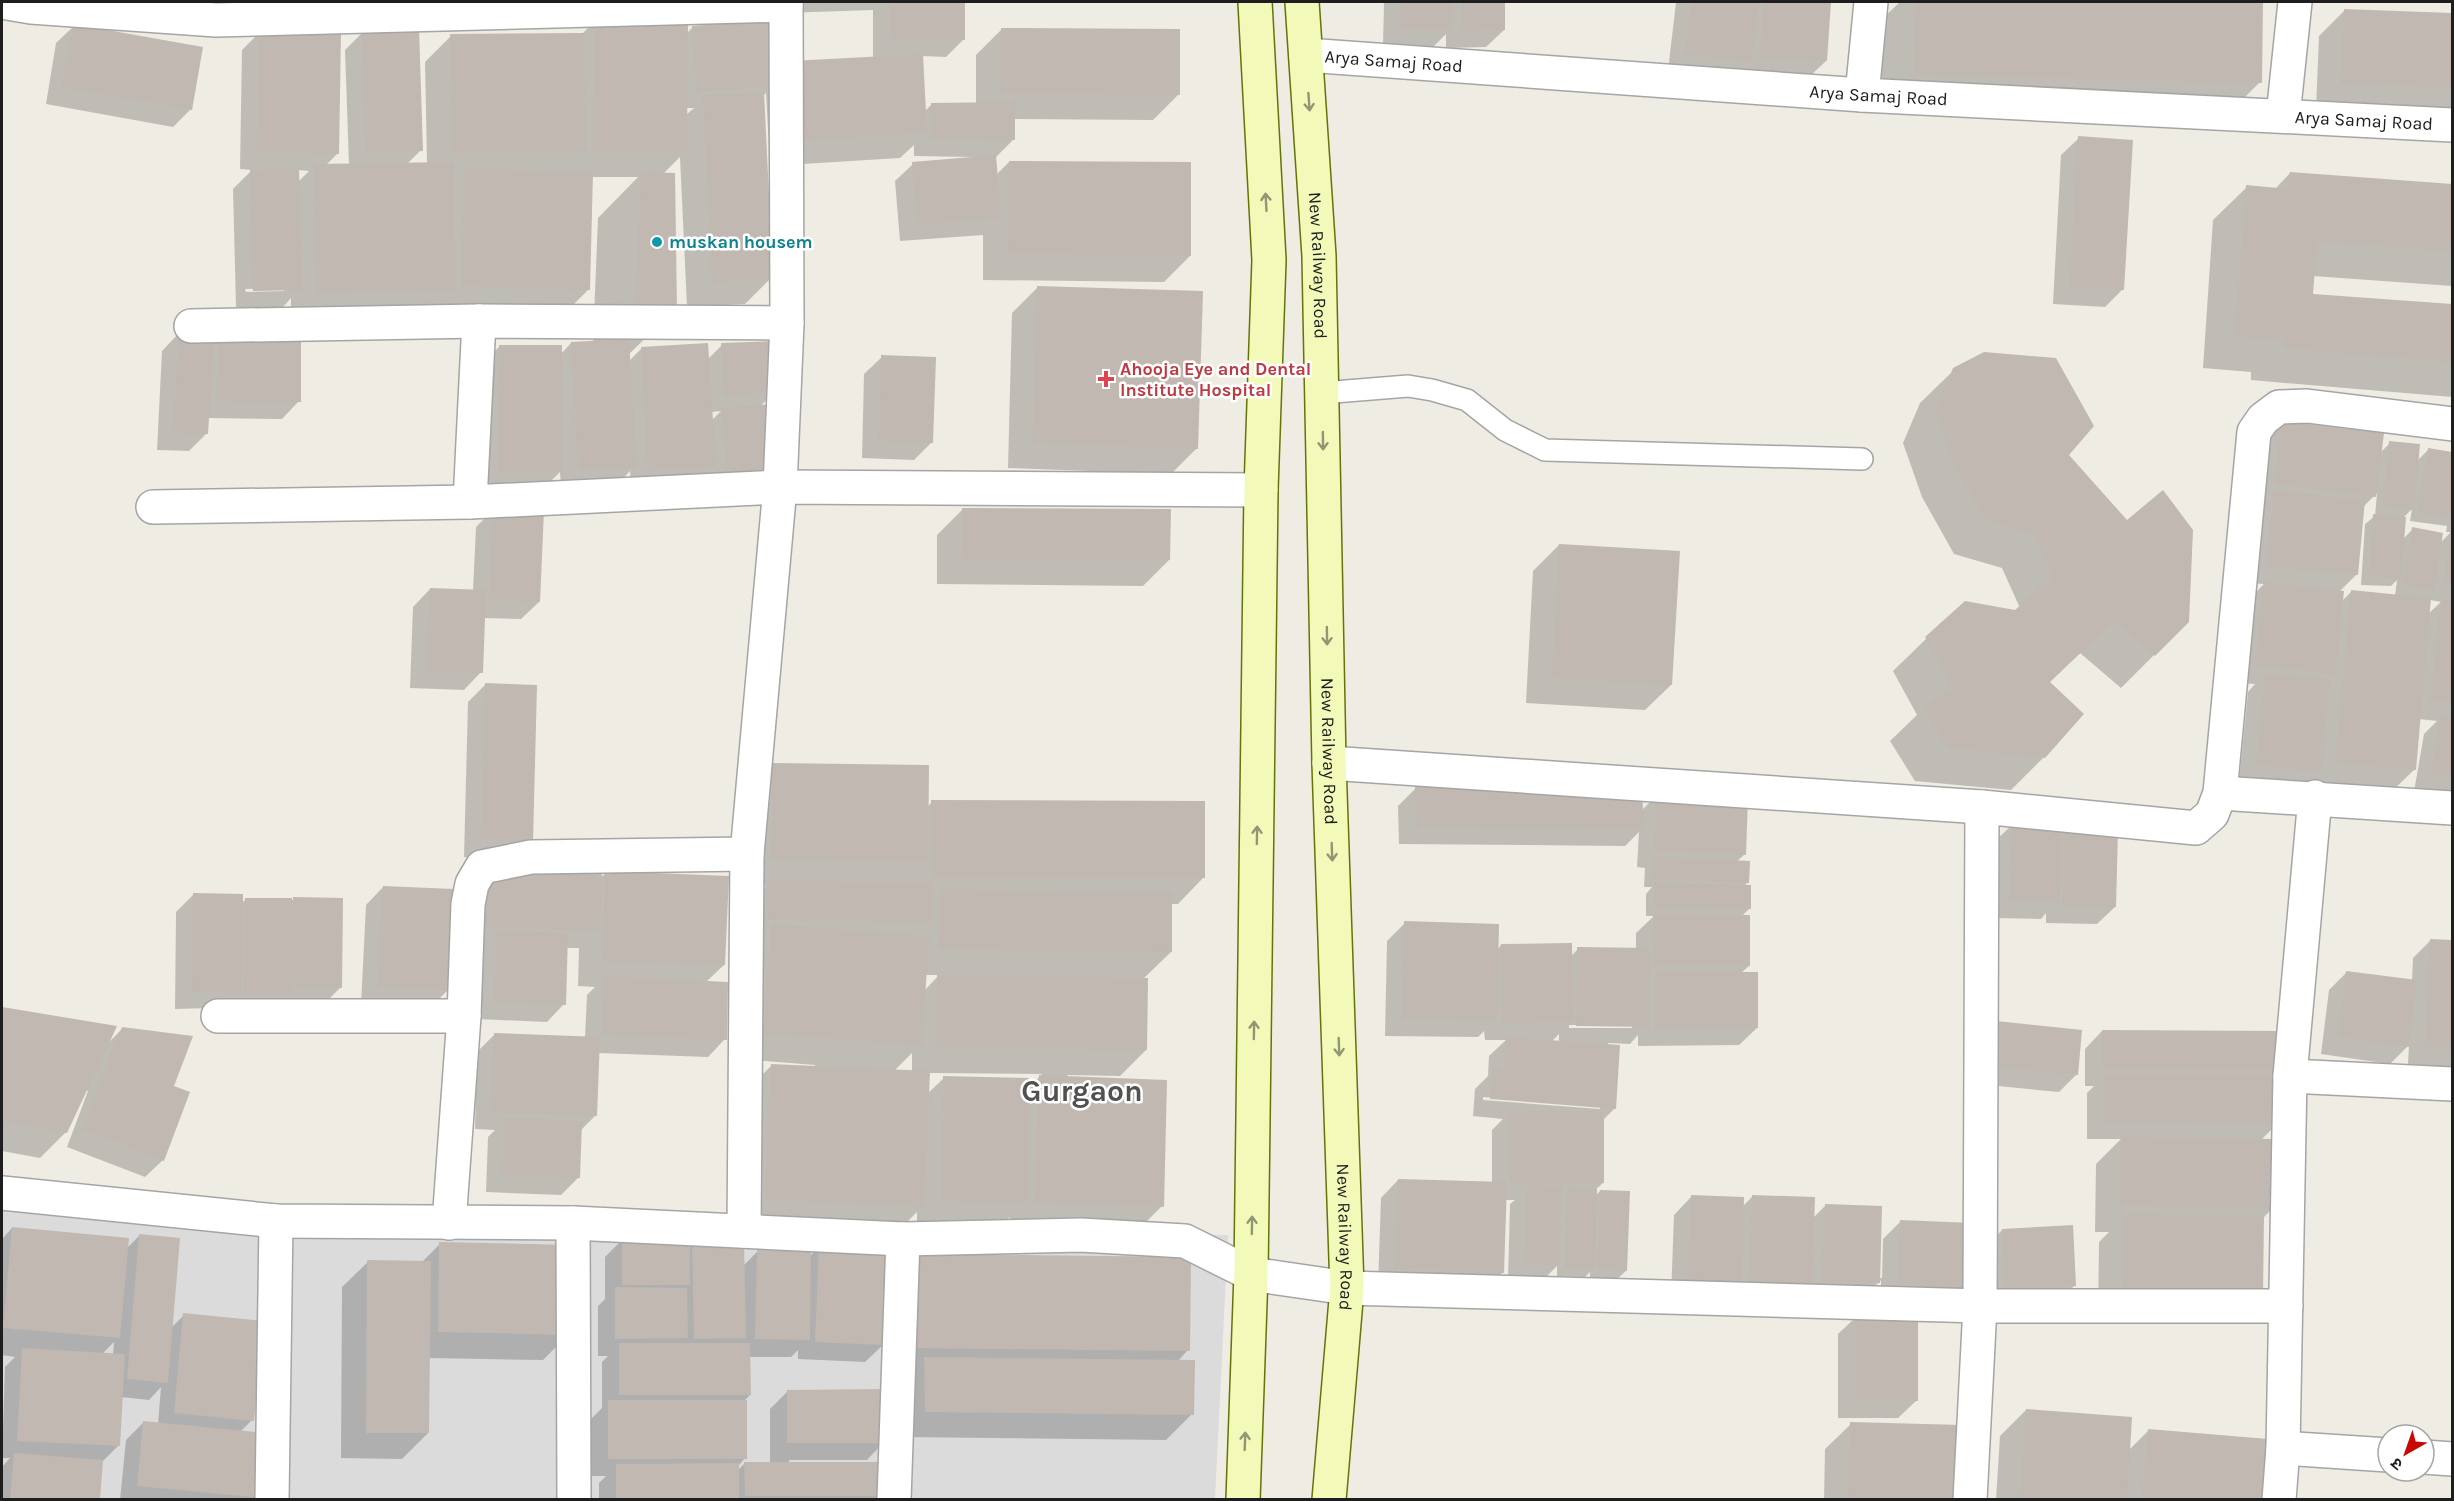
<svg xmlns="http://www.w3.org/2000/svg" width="2454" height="1501" viewBox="0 0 2454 1501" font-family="Karla,'Noto Sans Devanagari',sans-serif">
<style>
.residential{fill:#dcdbdb}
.shadow{fill:#0003;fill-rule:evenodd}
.building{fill:#c0b8b1}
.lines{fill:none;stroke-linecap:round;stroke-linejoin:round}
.service-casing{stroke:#a5a5a5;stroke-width:24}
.minor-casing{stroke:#a5a5a5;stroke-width:36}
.secondary-casing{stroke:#657406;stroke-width:36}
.service{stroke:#fff;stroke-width:21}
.minor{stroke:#fff;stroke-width:33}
.secondary{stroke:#f3f9b9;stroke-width:33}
.oneway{stroke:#939673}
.culture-dot{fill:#0f9aa8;stroke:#fff;stroke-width:2}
.health-dot{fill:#e0444e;stroke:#fff;stroke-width:2}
.labels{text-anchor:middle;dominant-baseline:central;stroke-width:5;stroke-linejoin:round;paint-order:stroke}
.street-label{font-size:18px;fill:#1e1e1e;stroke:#fff}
.culture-label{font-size:18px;font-weight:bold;fill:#0d838f;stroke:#fff;text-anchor:start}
.health-label{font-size:18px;font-weight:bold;fill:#be3a42;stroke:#fff;text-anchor:start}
.town-label{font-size:30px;font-weight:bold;fill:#515151;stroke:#fff}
</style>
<rect width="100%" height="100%" fill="#efece4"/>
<polygon class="residential" points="2,1204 595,1230 1228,1235 1215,1499 2,1499"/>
<g class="shadow">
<polygon points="223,2 451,2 223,11"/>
<path d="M783 2H964V39L946 57 922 56 925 111 932 104H976V55L1002 29 1179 94 1153 120 1014 119V139L995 158 996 175 1009 162 1190 256 1164 282 983 280V235L900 241 895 181 913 164 972 159V157L914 156V145L900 158 770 166 766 93 763 96 771 278 745 304 687 307 680 157 663 174 675 310 628 355 629 361 642 348 707 360 722 345 775 391 760 407 777 475 711 496 709 472 697 484 631 488 630 471 617 485 561 487 560 472 543 489H481L482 364 499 347 561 354 571 343 593 342 598 218 638 177H591L589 289 563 315 291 317V298L283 307H236L233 189 252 170 240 169 242 50 260 32 338 153 326 165H349L345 50 363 32 421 150 407 164H427L425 62 451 36 581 35 595 21 686 34 692 28 773 81 873 59V10L783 13ZM686 108H694L686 115ZM298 170 309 171 298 182ZM284 288V291L246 292 245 289ZM721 411 711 421V412Z"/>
<polygon points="1384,2 1503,2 1504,30 1486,47 1446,48 1446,34 1433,47 1383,46"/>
<polygon points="1676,2 1830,2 1826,61 1808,78 1743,74 1743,68 1733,79 1668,71"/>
<polygon points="1900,2 2262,2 2260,82 2227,115 1881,107 1883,18"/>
<polygon points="2345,10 2452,15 2452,115 2316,109 2319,36"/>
<polygon points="74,26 191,109 173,127 46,104 56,43"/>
<polygon points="2079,138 2123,289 2105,307 2053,304 2061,155"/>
<polygon points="2290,173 2452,186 2452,286 2313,276 2312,295 2452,305 2452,397 2251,380 2251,372 2203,368 2213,220 2247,187 2275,189"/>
<polygon points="1038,287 1197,448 1171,474 1008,468 1012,313"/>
<polygon points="179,333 218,334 299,401 282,419 207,418 206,434 189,451 157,450 162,351"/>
<polygon points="882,357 932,442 914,460 862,458 864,374"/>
<polygon points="1954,370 2067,455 2154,655 2121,688 2080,653 2048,683 2044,757 2011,790 1915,781 1890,741 1917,715 1893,671 1927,638 2015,612 2020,608 2002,568 1954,554 1922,497 1903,443 1920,403"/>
<path d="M2282 422 2380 453 2390 443 2417 461 2428 450 2452 453V799L2414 792 2424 734 2437 721 2419 719 2414 770 2388 795 2310 788 2311 780 2302 789 2239 782 2248 692 2255 684 2238 683 2247 601 2264 584 2249 583 2257 510 2265 502 2258 501 2265 440ZM2377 493 2375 516 2365 524 2361 585 2391 586 2397 580 2395 596 2352 591 2341 602 2339 592 2356 575 2363 507ZM2412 509 2410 521 2447 526 2446 532H2451L2440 543 2413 529 2403 539 2404 517ZM2430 600 2441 602 2428 614Z"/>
<polygon points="963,509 1169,560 1143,586 937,584 937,535"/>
<polygon points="493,510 539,602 521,619 483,618 481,672 464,690 410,688 413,607 430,589 473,591 476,527"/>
<polygon points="1559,545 1671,685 1645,710 1526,703 1533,571"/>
<polygon points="486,684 531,841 514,859 464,857 468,702"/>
<path d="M773 764 927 807 932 802 1203 878 1178 904H1171V952L1143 979 1146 1050 1120 1076 1067 1075 1162 1206 1136 1232 1010 1228V1217L1001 1227 917 1226V1212L897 1232 740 1225 745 1092 771 1066 815 1068V1065L738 1059 752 900 766 886 746 885 747 790ZM925 975H939L924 991ZM912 1053V1072L894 1071ZM928 1073 1042 1074 1028 1089 944 1078 927 1094Z"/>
<path d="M1416 788 1642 810 1657 795 1744 855 1737 861 1748 882 1744 886 1750 908 1742 916 1749 966 1741 973 1757 1028 1739 1045 1638 1046V1035L1630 1044 1608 1043 1615 1108 1603 1120V1183L1595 1190V1196L1600 1191 1626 1271 1617 1279 1590 1278V1272L1585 1277 1557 1276V1266L1541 1282 1508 1281 1510 1204 1515 1200H1505L1503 1272 1485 1290 1378 1286 1381 1198 1398 1180 1492 1183V1130L1503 1119 1473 1116 1475 1089 1488 1076 1489 1056 1506 1040H1485L1484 1031 1478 1037 1385 1036 1387 941 1405 923 1497 950 1501 945 1571 956 1578 949H1636V933L1654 916H1646V894L1652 887H1644L1645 868 1637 867 1639 832 1625 846 1399 844 1398 806ZM1569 1025H1632V1028H1569ZM1559 1034V1043L1551 1042ZM1483 1097 1600 1106V1109L1483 1100Z"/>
<polygon points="2013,824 2060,834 2065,829 2115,907 2097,924 2046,923 2046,913 2041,919 1993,918 1995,841"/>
<polygon points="606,873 724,965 706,982 725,1039 708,1057 598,1053 596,1115 580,1131 579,1177 561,1195 486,1192 488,1137 495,1130 475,1129 477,1052 495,1034 585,1038 587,995 595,987 578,986 579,948 566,948 564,1004 547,1022 477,1019 480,949 484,945 469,944 471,886 600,878"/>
<polygon points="383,887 448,990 431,1007 361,1005 366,905"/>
<polygon points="193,895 241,904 245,900 341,900 340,988 323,1005 175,1009 176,912"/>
<polygon points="2431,940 2452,941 2452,1067 2408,1064 2409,1045 2390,1064 2321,1054 2329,990 2346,973 2412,981 2413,958"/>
<polygon points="2,1009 115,1027 108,1043 122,1029 172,1086 163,1160 145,1177 67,1147 88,1091 86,1090 66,1132 40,1158 2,1151"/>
<polygon points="1988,1022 2076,1075 2059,1092 1966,1083"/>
<polygon points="2102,1031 2281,1033 2279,1122 2261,1140 2273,1208 2263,1218 2098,1317 2099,1242 2109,1232 2095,1232 2096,1164 2121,1139 2087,1139 2087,1093 2094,1086 2085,1086 2085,1049"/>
<polygon points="1691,1197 1742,1207 1752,1197 1813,1218 1825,1206 1879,1278 1882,1278 1883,1239 1901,1221 1969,1287 1951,1305 1881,1301 1881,1280 1861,1300 1671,1297 1674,1215"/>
<path d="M12 1228 126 1249 139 1236 171 1328 184 1315 252 1420 240 1432 256 1500H120L126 1440 143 1423 158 1424 161 1387 149 1400 121 1397 119 1445 101 1463 98 1500H2V1467L10 1458H2L5 1367 15 1357 2 1355V1239ZM114 1342 113 1355 102 1354Z"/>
<polygon points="2002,1230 2075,1285 2057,1303 1988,1306 1985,1248"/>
<polygon points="623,1239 688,1248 692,1245 743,1266 758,1251 810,1256 819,1247 883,1345 865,1362 798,1359 798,1350 791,1357 749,1357 750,1395 743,1402 745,1458 738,1466 738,1470 745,1463 770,1463 770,1409 788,1391 884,1442 867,1460 789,1460 789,1463 885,1463 881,1500 599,1500 599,1483 606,1476 591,1476 591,1419 602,1408 602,1362 608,1356 598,1356 598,1306 605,1299 605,1257"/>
<polygon points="440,1244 569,1334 543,1360 429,1358 428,1433 402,1459 341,1458 342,1287 368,1262 422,1262"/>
<polygon points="889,1282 1188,1350 1177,1362 1192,1414 1166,1440 899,1437"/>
<polygon points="1856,1317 1916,1401 1898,1418 1838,1418 1838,1334"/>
<polygon points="2026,1410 2129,1450 2149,1430 2261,1500 1996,1500 2000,1436"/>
<polygon points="1851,1424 1959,1500 1824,1500 1825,1449"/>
</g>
<g class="building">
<polygon points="890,2 965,2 965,40 890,39"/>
<polygon points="1401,2 1453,2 1452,30 1400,29"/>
<polygon points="1462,2 1505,2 1505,30 1463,31"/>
<polygon points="1691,2 1759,2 1752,62 1685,54"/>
<polygon points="1764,2 1831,2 1827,61 1760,57"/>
<polygon points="1915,2 2263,2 2262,83 1914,75"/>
<polygon points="2344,9 2452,13 2452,88 2341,84"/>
<polygon points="594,19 688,20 687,152 593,151"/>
<polygon points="770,20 775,86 697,92 692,26"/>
<polygon points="74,24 203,47 192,110 62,87"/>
<polygon points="1001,28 1180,29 1180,95 1001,94"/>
<polygon points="419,29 423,151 366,153 362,31"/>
<polygon points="259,30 341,32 339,154 257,152"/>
<polygon points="584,33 586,152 452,153 450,34"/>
<polygon points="923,54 927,133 796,141 791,61"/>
<polygon points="764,92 773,279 712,282 703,95"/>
<polygon points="1015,102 1015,140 931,139 931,103"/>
<polygon points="2078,136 2133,140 2124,290 2070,287"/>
<polygon points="996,155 1001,218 917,225 912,162"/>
<polygon points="1009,161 1191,162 1191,256 1008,254"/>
<polygon points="454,162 455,290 317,292 314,164"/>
<polygon points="299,168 302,290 253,291 250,170"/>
<polygon points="464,168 593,172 590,290 462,286"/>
<polygon points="641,172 675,173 677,311 636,311"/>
<polygon points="2290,172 2452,184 2452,251 2317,242 2313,294 2452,304 2452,362 2283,348 2283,340 2235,336 2246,185 2288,189"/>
<polygon points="1037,286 1203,291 1198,449 1033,443"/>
<polygon points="179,332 214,334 208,434 173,433"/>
<polygon points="218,333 301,334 301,402 217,401"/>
<polygon points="629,339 636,468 578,470 571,342"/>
<polygon points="774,341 777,392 724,395 721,343"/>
<polygon points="708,343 716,467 648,471 641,347"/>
<polygon points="499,345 562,345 562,472 498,472"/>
<polygon points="1984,352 2056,358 2094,426 2069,455 2127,520 2163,490 2193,530 2189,622 2155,656 2114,621 2050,682 2084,714 2045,758 1948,748 1923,707 1952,687 1925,637 1965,601 2015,610 2053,576 2035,535 1987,521 1954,464 1936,409 1953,368"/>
<polygon points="881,355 936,357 933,443 879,441"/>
<polygon points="773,404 778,476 728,479 722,408"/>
<polygon points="2282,421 2384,433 2376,497 2275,484"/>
<polygon points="2389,441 2420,444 2414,510 2383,507"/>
<polygon points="2428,448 2452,452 2452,517 2418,512"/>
<polygon points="2274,491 2365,500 2358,575 2266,566"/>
<polygon points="493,508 544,510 540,602 489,600"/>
<polygon points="962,508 1171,509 1170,560 962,559"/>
<polygon points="2373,514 2406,517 2401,579 2369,576"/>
<polygon points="2412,527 2443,533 2434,591 2403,585"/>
<polygon points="2450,531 2452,531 2452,584 2445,583"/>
<polygon points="1559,544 1680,551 1672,685 1552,678"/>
<polygon points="2264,582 2344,591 2335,674 2255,665"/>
<polygon points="430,588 486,590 483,673 427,671"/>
<polygon points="2351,590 2431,598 2416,770 2335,763"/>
<polygon points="2441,599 2452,601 2452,703 2430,701"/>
<polygon points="2265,673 2330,680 2321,772 2256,765"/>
<polygon points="485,683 537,685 533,842 481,840"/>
<polygon points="2441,714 2452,717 2452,778 2431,774"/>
<polygon points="772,763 929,765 928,862 771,860"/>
<polygon points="1415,786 1642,791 1644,829 1416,827"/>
<polygon points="1657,793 1748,798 1746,855 1654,850"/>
<polygon points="931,800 1205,801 1205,878 932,878"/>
<polygon points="2012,822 2062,824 2060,902 2010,901"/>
<polygon points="2064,827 2118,829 2116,907 2063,906"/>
<polygon points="1653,856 1750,861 1749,883 1652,879"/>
<polygon points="488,867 602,870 600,931 486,927"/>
<polygon points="605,871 729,876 725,965 603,961"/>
<polygon points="769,881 933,882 933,922 768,920"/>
<polygon points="1654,883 1751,885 1751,909 1654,908"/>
<polygon points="383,886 454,889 450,990 378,988"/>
<polygon points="940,889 1172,892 1172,952 939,950"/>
<polygon points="193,893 243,894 242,992 192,992"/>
<polygon points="293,897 343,898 342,988 293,988"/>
<polygon points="245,898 292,898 292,992 244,992"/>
<polygon points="1653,914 1750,915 1750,966 1653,966"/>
<polygon points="1404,921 1499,924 1497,1020 1402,1019"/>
<polygon points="771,924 929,936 922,1045 764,1034"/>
<polygon points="497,930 568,933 566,1005 494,1002"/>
<polygon points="2430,939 2452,940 2452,1049 2425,1047"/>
<polygon points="1572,943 1573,1022 1502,1023 1501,944"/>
<polygon points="1577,947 1650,948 1649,1027 1576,1026"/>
<polygon points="2346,971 2417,980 2409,1047 2338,1037"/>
<polygon points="1655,972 1758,972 1758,1028 1655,1029"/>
<polygon points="937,975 1148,978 1147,1050 937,1047"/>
<polygon points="604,976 728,982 727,1040 602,1035"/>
<polygon points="2,1007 117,1026 67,1133 2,1121"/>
<polygon points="1987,1020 2082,1030 2078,1075 1983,1066"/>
<polygon points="122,1027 193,1036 174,1086 190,1092 164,1161 83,1129"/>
<polygon points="2102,1030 2282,1031 2283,1070 2102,1069"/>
<polygon points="494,1033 600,1037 597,1116 492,1112"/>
<polygon points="1506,1037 1620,1045 1616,1109 1490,1099 1492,1069 1504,1070"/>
<polygon points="771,1064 930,1071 924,1207 765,1199"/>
<polygon points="2104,1074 2280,1074 2280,1123 2104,1122"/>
<polygon points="1039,1075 1167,1080 1164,1207 1035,1203"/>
<polygon points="943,1076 1029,1078 1028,1202 942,1201"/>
<rect x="1509" y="1111" width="95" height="72"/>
<polygon points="505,1118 582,1121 580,1178 503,1175"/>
<polygon points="2121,1137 2275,1139 2274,1209 2121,1206"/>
<polygon points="1398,1179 1507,1182 1504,1273 1395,1269"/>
<polygon points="1527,1185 1562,1186 1560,1265 1525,1264"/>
<polygon points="1567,1188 1597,1189 1595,1269 1565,1268"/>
<polygon points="1600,1190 1630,1191 1627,1271 1598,1270"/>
<polygon points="1691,1195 1744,1197 1742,1282 1688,1280"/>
<polygon points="1752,1195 1815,1197 1812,1286 1749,1284"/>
<polygon points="1825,1204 1882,1206 1880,1283 1822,1282"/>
<polygon points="2124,1214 2264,1217 2263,1295 2123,1292"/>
<polygon points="1900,1220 1973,1223 1970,1288 1898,1284"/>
<polygon points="2073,1225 2076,1286 2005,1289 2002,1229"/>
<polygon points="12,1227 129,1238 120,1338 3,1328"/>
<polygon points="139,1234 180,1238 168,1383 127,1379"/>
<rect x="622" y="1238" width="68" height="47"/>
<polygon points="439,1242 572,1245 571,1335 438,1332"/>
<polygon points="744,1242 746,1338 694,1339 692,1243"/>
<polygon points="819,1245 888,1249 884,1345 815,1342"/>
<polygon points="757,1250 811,1251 810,1340 755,1339"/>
<polygon points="914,1254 1191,1257 1190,1351 914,1348"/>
<polygon points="367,1260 431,1261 429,1433 366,1433"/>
<polygon points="615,1287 687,1288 688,1338 615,1339"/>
<polygon points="183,1313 263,1321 254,1421 174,1413"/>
<polygon points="1855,1315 1918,1316 1918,1401 1855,1401"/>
<polygon points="619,1343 750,1343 751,1395 619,1395"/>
<polygon points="22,1348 125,1354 120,1446 17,1441"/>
<polygon points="924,1357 1195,1360 1194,1415 925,1412"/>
<polygon points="885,1389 886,1443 787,1443 787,1390"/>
<rect x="608" y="1400" width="139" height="59"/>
<polygon points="2026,1409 2132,1417 2127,1500 2020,1500"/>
<polygon points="143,1421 266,1433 260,1498 137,1486"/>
<polygon points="1850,1422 1962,1425 1960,1500 1848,1500"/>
<polygon points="2148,1429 2268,1439 2263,1500 2142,1500"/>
<polygon points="14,1453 103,1460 100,1500 10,1500"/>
<polygon points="744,1462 886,1462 887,1496 745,1496"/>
<polygon points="739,1463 739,1500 616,1500 616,1464"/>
</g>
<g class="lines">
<g class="service-casing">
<polyline id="service" points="1322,393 1408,386 1432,390 1467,400 1505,430 1545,450 1862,459"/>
</g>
<g class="minor-casing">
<g id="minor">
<polyline points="2,2 31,7 216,20 786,5"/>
<path id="s1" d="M1306 55 1862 95 2452 125"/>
<polyline points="1862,95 1871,2"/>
<polyline points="2283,116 2295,2"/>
<polyline points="191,326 479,321 787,323"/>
<polyline points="470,502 479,321"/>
<polyline points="153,507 470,502 780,487 1261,490"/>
<polyline points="1329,763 1982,807 2196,828 2212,814 2220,793 2254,432 2263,419 2279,407 2307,406 2452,424"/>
<polyline points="2220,793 2452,808"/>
<polyline points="218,1016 464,1016"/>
<polyline points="2290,1076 2452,1084"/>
<polyline points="2,1193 276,1221 573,1223 903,1239 1081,1235 1185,1241 1251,1274 1347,1288 1980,1306 2286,1306"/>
<polyline points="449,1223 464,1016 468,904 472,884 482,867 531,857 747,854"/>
<polyline points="573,1223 574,1500"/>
<polyline points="744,1231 747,854 780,487 787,323 786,2"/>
<polyline points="2283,1448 2388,1455"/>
<polyline points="2424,1457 2452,1459"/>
<polyline points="272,1500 276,1221"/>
<polyline points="894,1500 903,1239"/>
<polyline points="1970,1500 1980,1306 1982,807"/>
<polyline points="2279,1500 2283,1448 2290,1076 2315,797"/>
</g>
</g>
<g class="secondary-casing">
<g id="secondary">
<path id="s2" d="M1302 2 1319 256 1329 763 1347 1288 1329 1500"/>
<polyline points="1243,1500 1251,1274 1261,490 1269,260 1255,2"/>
</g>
</g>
<use href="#service" class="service"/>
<use href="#minor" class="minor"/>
<use href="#secondary" class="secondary"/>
</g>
<defs><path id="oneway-shaft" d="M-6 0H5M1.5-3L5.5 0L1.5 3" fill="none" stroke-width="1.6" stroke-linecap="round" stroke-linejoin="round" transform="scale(1.5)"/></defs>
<g class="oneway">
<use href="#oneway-shaft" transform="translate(1309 102) rotate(86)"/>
<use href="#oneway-shaft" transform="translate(1266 202) rotate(-93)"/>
<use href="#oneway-shaft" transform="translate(1323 441) rotate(89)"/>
<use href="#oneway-shaft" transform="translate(1327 636) rotate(89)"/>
<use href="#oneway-shaft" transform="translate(1257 835) rotate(-89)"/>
<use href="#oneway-shaft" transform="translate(1332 852) rotate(88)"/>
<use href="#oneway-shaft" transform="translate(1254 1030) rotate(-89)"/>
<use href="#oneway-shaft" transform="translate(1339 1047) rotate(88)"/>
<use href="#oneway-shaft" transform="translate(1252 1225) rotate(-89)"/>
<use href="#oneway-shaft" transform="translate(1245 1441) rotate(-88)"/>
</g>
<circle class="culture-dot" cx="657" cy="242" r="6"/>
<path class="health-dot" d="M1103 370h6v6h6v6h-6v6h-6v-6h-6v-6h6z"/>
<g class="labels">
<g class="street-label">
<text stroke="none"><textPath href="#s1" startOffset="88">Arya Samaj Road</textPath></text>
<text stroke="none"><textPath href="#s1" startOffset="574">Arya Samaj Road</textPath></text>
<text stroke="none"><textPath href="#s1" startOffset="1060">Arya Samaj Road</textPath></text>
<text stroke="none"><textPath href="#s2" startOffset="264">New Railway Road</textPath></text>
<text stroke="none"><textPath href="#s2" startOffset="750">New Railway Road</textPath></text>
<text stroke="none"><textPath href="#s2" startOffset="1236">New Railway Road</textPath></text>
</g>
<g class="culture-label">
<text x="669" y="242">muskan housem</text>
</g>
<g class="health-label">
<text x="1120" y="369">Ahooja Eye and Dental<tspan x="1120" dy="21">Institute Hospital</tspan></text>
</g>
<g class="town-label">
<text x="1082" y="1091">Gurgaon</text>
</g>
</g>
<rect width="2454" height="1501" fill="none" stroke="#1e1e1e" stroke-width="6"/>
<g transform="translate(2406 1453) rotate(220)"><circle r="28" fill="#ffffff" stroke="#a5a5a5" stroke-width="1.5"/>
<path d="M0-4.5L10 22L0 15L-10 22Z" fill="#ca0802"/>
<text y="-9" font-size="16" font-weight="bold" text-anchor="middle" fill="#1e1e1e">उ</text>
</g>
</svg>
